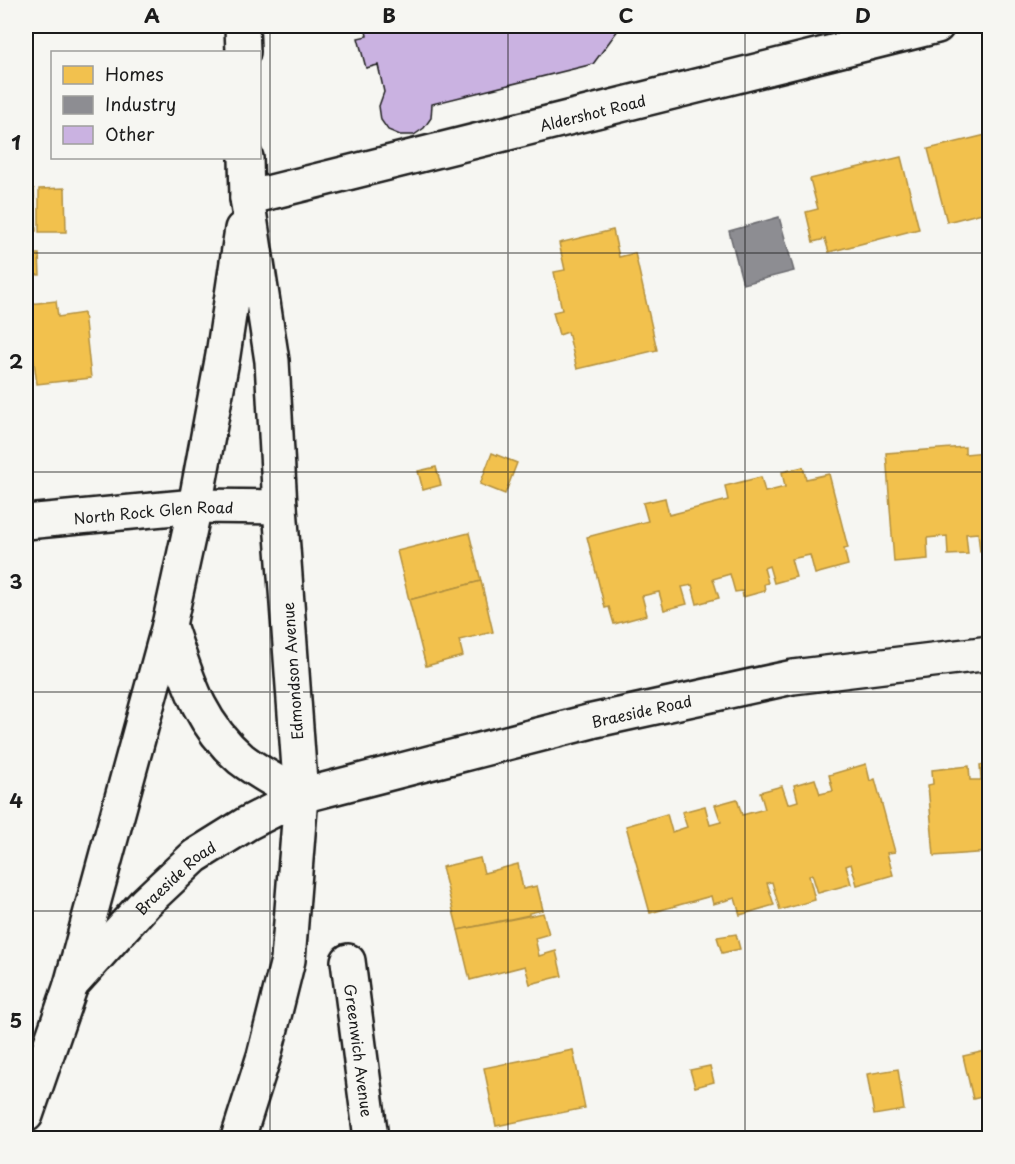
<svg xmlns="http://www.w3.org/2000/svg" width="1015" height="1164" viewBox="0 0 1015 1164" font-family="'Playpen Sans',sans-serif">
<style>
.homes{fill:#f2c14e;stroke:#b2903f;stroke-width:1.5}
.industry{fill:#8d8d92;stroke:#6b6b6f;stroke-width:1.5}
.building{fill:#cab2e1;stroke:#1c1c1c;stroke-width:1.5}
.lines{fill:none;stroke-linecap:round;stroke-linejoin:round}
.minor-casing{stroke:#1c1c1c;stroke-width:38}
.tertiary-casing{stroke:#1c1c1c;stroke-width:38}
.secondary-casing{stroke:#1c1c1c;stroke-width:38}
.minor{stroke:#f6f6f2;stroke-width:33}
.tertiary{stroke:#f6f6f2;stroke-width:33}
.secondary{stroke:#f6f6f2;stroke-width:33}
.grid{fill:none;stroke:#1c1c1c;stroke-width:1.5;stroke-opacity:0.55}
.labels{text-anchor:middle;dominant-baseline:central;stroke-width:6;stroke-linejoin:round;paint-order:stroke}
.street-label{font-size:15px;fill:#1c1c1c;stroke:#f6f6f2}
.neatline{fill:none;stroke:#1c1c1c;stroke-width:2}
.grid-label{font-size:20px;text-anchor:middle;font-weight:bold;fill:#1c1c1c}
</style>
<rect width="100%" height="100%" fill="#f6f6f2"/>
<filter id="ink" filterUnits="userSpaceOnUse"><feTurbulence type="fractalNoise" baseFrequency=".0167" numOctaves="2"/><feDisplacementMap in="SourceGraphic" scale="12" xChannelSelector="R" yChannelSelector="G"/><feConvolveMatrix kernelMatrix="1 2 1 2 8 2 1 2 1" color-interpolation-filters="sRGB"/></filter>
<g filter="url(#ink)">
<g class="homes">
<polygon points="990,134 990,211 947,222 928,149"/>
<polygon points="901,157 919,229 829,252 825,239 813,242 806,212 818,209 810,179"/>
<polygon points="65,188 66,232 39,232 39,189"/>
<polygon points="26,189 34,189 36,231 26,232"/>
<polygon points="613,230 619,257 635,253 657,350 577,369 568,332 559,335 553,312 562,310 554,272 565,270 559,243"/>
<polygon points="26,237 33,237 34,254 39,254 40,275 26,274"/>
<polygon points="56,301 58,317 84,313 91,378 37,384 28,318 30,318 29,304"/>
<polygon points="965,447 965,454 986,452 987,460 990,460 990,552 980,552 978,533 966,534 968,554 948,555 947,536 927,538 928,559 894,562 886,453"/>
<polygon points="492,453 517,463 505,494 480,484"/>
<polygon points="436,467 441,485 423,490 418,471"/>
<polygon points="803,467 806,479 829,474 848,548 844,549 848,565 815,574 810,555 791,559 796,577 774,583 769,566 764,568 768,583 764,584 765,591 743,597 742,591 735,592 730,574 713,579 719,598 697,604 692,585 682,587 687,604 664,610 659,592 642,596 647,615 614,624 609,607 605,608 587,537 648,521 643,503 665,498 669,515 728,500 725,486 761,477 765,492 785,487 782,472"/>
<polygon points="469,533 481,581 409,600 397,551"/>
<polygon points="481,581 493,632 459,640 463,656 426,666 409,600"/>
<polygon points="866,764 870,781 875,779 895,852 887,853 893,875 857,885 851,864 846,866 851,884 818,893 812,874 809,876 815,900 780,910 772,882 767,883 774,905 740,915 735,898 713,904 711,896 650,913 626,826 667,814 672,832 687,827 682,812 705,806 710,825 721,822 715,805 737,799 742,815 765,809 760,792 782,786 788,804 798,801 794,785 815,779 820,794 833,791 829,775"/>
<polygon points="990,764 990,852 934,856 928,785 933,784 932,770 969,766 970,780 981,780 980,765"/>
<polygon points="480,858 484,873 518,864 523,889 537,886 543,910 529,913 529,915 458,930 442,867"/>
<polygon points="543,913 549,934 535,938 539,956 556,951 562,976 530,984 525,966 470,980 458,930"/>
<polygon points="736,934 740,949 722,953 717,937"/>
<polygon points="573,1050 585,1108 496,1126 484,1068"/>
<polygon points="990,1050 990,1095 973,1099 963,1056"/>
<polygon points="710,1066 714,1082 695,1087 690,1070"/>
<polygon points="898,1069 904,1110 874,1115 867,1074"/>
</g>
<polygon class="industry" points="779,217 794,271 743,284 729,231"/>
<polygon class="building" points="365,26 621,26 593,64 432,104 431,118 424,128 414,135 400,135 388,130 381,120 379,106 384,92 378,65 366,68 358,38 367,36"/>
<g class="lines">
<g class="minor-casing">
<g id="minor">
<path id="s1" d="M247 198 937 26"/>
<path d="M169 625C187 677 197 721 241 759 259 773 281 784 301 796"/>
<path id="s2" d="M348 961 371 1138"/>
<path id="s3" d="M71 985 145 903 195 856 248 823 301 796 592 721 793 677 990 653"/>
</g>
</g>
<g class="tertiary-casing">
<g id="tertiary">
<path id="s4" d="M26 522 195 506 280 507"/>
</g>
</g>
<g class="secondary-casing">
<g id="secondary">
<polyline points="242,26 243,52"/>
<polyline points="26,1115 71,985 169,625 195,506 223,355 242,229"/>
<polyline points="238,1138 264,1056 288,960 301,796 280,507 272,361 247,198 246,158"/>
</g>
</g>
<use href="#minor" class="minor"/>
<use href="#tertiary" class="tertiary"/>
<use href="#secondary" class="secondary"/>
</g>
</g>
<path class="grid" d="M270 26V1138M508 26V1138M745 26V1138M26 253H990M26 472H990M26 692H990M26 911H990"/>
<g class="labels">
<g class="street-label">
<text stroke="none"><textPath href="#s1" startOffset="356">Aldershot Road</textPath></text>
<text stroke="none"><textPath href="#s4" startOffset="128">North Rock Glen Road</textPath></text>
<text transform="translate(292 671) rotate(-94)">Edmondson Avenue</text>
<text stroke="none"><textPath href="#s3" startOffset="652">Braeside Road</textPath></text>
<text stroke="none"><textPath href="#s3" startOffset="150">Braeside Road</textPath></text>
<text stroke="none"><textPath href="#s2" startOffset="90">Greenwich Avenue</textPath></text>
</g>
</g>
<rect width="1015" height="1164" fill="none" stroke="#f6f6f2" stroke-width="66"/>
<rect x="51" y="51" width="210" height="108" fill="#f6f6f2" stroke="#9f9f9c" stroke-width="1.5"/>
<rect x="63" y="66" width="30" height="18" fill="#f2c14e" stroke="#9f9f9c" stroke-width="1.5"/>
<text x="105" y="81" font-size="18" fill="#1c1c1c">Homes</text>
<rect x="63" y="96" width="30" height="18" fill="#8d8d92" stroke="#9f9f9c" stroke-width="1.5"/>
<text x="105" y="111" font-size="18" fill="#1c1c1c">Industry</text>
<rect x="63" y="126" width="30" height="18" fill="#cab2e1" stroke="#9f9f9c" stroke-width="1.5"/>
<text x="105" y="141" font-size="18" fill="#1c1c1c">Other</text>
<rect x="33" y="33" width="949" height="1098" class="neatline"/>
<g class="grid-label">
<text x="152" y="23">A</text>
<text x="389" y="23">B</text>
<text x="626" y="23">C</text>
<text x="863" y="23">D</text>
<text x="16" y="150">1</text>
<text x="16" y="369">2</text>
<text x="16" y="589">3</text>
<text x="16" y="808">4</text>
<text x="16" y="1028">5</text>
</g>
</svg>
